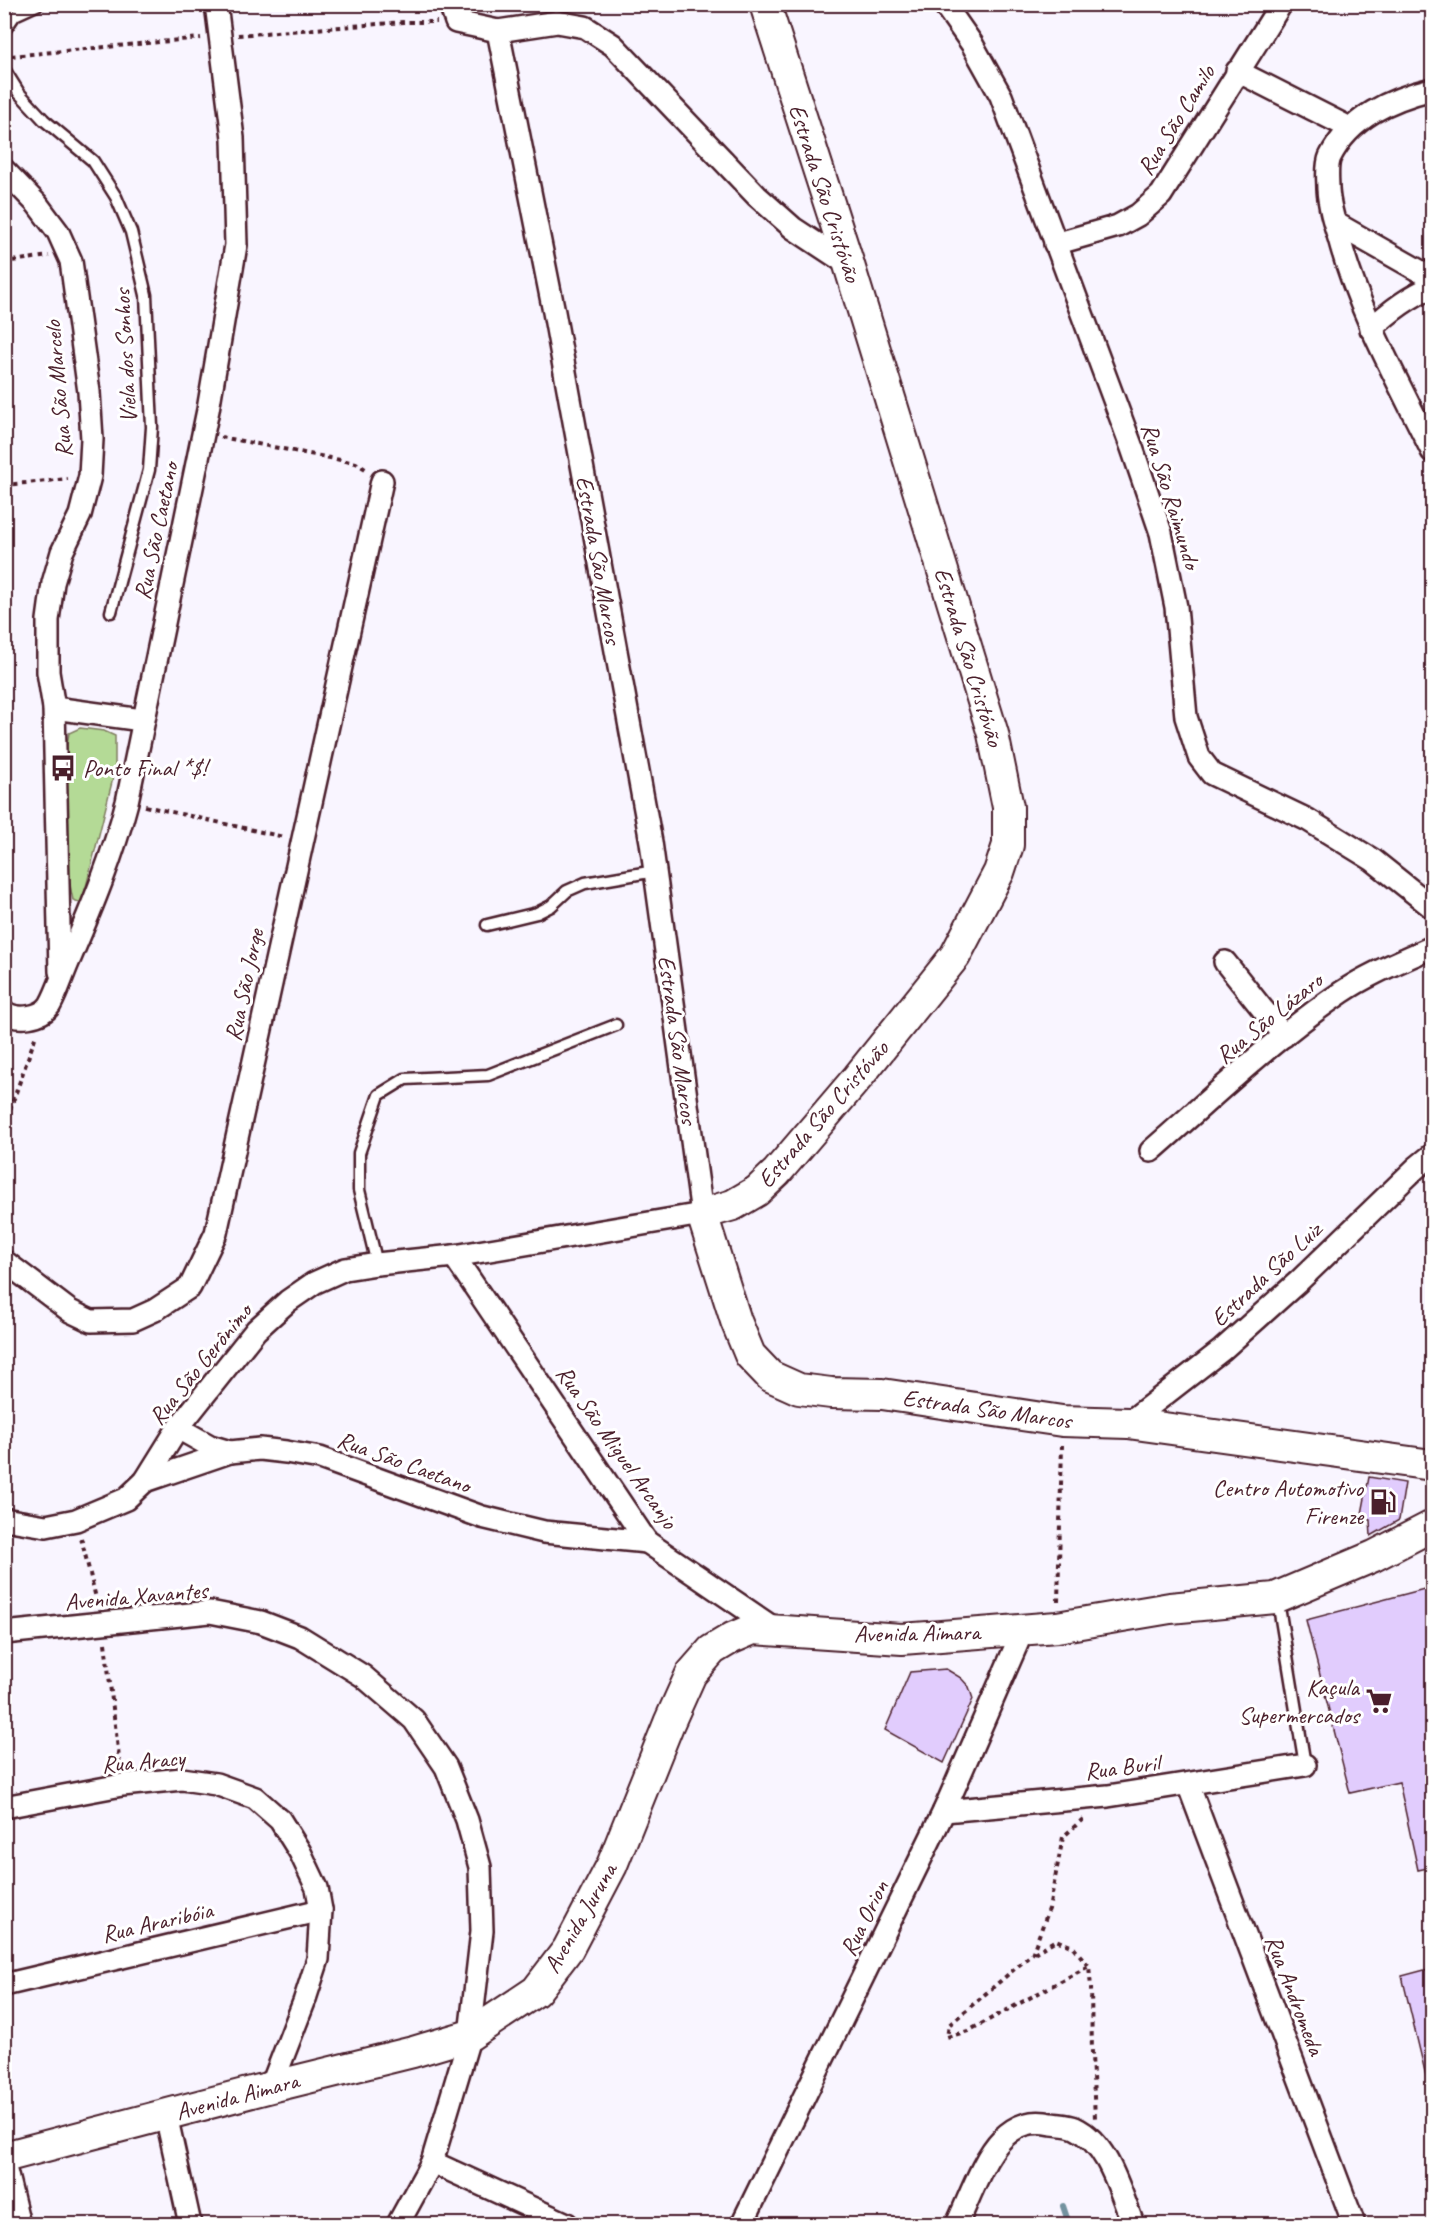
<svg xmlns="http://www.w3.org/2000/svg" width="1437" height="2229" viewBox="0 0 1437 2229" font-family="Caveat,sans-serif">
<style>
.green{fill:#b4da96;stroke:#7f7c60;stroke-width:1.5}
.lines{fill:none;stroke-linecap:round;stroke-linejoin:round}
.stream{stroke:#73929f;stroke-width:6}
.building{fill:#e1ccfd;stroke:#4a1f2b;stroke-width:1.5}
.lane-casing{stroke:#4a1f2b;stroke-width:15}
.street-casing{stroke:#4a1f2b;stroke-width:26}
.secondary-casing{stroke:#4a1f2b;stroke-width:34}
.path{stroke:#4a1f2b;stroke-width:4;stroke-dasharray:4.5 4.5;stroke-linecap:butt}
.lane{stroke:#fff;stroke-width:10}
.street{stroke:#fff;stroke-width:21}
.secondary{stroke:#fff;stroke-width:30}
.labels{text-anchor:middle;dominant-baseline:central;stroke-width:6;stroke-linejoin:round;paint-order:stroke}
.street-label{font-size:24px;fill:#4a1f2b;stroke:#fff}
.poi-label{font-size:24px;fill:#4a1f2b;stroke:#fff;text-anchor:end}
</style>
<rect width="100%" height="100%" fill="#f9f5ff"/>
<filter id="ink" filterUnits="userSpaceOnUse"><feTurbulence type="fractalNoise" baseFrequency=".0167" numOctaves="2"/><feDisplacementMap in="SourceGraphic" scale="12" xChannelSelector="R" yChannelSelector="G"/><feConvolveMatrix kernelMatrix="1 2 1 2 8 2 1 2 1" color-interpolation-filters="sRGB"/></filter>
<g filter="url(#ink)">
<path class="green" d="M80 728 104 731 115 736V770L82 903 73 900C61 848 58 786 69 733Z"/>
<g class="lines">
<polyline class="stream" points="1063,2206 1069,2224"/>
</g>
<g class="building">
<polygon points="1369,1477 1405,1483 1399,1520 1371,1536 1370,1520 1361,1519"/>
<polygon points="1432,1587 1432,1867 1418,1870 1399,1782 1350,1793 1306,1620"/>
<polygon points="946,1669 961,1678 969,1687 973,1699 944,1763 885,1730 910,1672"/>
<polygon points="1432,1968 1432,2075 1426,2076 1402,1976"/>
</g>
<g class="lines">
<g class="lane-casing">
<g id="lane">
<polyline points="4,31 15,15 39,4"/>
<polyline points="4,69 19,93 44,120 93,161 116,197 131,232 146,295 152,427 149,470 111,612"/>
<polyline points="487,925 537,913 551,906 567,891 585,883 655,871"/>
<polyline points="377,1264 359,1190 359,1153 379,1095 405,1079 488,1075 616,1025"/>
<polyline points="1280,1613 1305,1765"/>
</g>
</g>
<g class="street-casing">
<g id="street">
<polyline points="450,4 456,22 498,31 557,22 585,27 613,45 757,196 793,228 849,265"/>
<polyline points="944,4 972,44 1001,96 1132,448 1161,533 1176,607 1186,717 1199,757 1212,774 1308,820 1373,860 1432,907"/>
<polyline points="1237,71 1350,128"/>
<path d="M1432 89C1391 99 1350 117 1330 157 1326 166 1328 180 1328 189 1329 206 1334 222 1339 238 1359 313 1398 381 1432 451"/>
<polyline points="4,170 37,204 58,232 71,261 89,392 92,439 90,476 80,515 62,552 53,583 48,620 48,672 54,708 60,972"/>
<polyline points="1335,223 1432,278"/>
<polyline points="1055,244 1118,226 1138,215 1161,195 1281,4"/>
<path d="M1371 329C1390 311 1408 297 1432 287"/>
<polyline points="54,708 142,720"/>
<polyline points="1225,962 1284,1036"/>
<path d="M4 1012C17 1021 41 1018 50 1005 58 991 63 973 70 958 92 907 113 856 127 802L208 410 236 245 233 138 216 4"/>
<path d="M1151 1151C1213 1097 1274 1038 1342 992 1370 973 1402 961 1432 947"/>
<polyline points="454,1256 647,1542 775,1629"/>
<polyline points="4,1261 70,1311 91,1321 133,1320 155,1310 190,1287 216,1233 382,481"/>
<polyline points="1128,1423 1222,1350 1299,1281 1416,1168 1432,1155"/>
<polyline points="178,1428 210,1446 230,1452"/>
<polyline points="145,1481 230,1452 260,1449 286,1452 320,1458 482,1517 544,1532 647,1542"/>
<polyline points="4,1519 46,1526 76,1520 126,1499 145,1481 178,1428 256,1330 288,1301 314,1283 345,1269 377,1264 454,1256 702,1214 651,842 554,312 498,31"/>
<polyline points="4,1633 210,1612 261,1622 300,1637 363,1676 414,1720 446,1767 467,1820 480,1867 482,1931 470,2035 432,2162 398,2224"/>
<polyline points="1188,1784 1354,2224"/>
<polyline points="4,1807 122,1785 182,1779 216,1784 255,1798 280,1820 300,1852 317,1888 321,1910 318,1959 304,2002 271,2087"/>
<polyline points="944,1811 1108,1796 1305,1765"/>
<polyline points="4,1985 321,1910"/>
<polyline points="166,2115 190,2224"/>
<polyline points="432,2162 567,2224"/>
<polyline points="4,2163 19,2224"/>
<polyline points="742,2224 944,1811 1023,1630"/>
<path d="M957 2224C969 2199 983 2158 1002 2139 1017 2124 1032 2120 1052 2124 1059 2125 1068 2125 1075 2128 1109 2144 1120 2192 1133 2224"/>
</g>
</g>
<g class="secondary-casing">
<g id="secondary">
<polyline points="765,4 849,265 993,734 1008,807 1008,845 999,872 955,956 858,1077 777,1172 757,1191 733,1205 702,1214 736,1321 750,1355 770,1376 799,1389 831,1393 882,1394 1062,1421 1128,1423 1432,1465"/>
<polyline points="4,2157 271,2087 413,2052 470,2035 536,1991 568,1949 612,1865 669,1723 691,1674 712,1650 732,1638 753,1629 902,1639 1057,1627 1170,1608 1275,1598 1374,1556 1432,1526"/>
</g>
</g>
<g class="path">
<polyline points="238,35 404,22 437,22"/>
<polyline points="11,56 201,38"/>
<polyline points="4,262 49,256"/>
<polyline points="221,437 356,463 367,470"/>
<polyline points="4,485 68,479"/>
<polyline points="145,806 284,837"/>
<polyline points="4,1127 36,1035"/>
<polyline points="81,1538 98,1606"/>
<polyline points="1058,1602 1062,1445"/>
<polyline points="105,1643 120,1766"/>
<polyline points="1083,1819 1063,1837 1049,1909 1032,1954 949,2025 947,2037 968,2031 1089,1966"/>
<polyline points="1034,1953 1056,1940 1073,1947 1089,1966 1091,1987 1092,2055 1095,2118"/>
</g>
<use href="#lane" class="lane"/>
<use href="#street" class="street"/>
<use href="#secondary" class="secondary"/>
</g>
</g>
<defs>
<g id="bus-bare" transform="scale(2.07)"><path d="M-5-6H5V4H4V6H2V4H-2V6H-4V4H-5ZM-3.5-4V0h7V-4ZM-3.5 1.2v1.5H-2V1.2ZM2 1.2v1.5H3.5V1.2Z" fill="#4a1f2b" stroke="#fff" stroke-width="2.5" paint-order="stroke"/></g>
<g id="fuel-bare" transform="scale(2.07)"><path d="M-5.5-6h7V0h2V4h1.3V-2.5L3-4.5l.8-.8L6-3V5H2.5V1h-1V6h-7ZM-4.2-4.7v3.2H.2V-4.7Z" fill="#4a1f2b" stroke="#fff" stroke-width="2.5" paint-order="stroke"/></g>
<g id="supermarket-bare" transform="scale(2.07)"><path d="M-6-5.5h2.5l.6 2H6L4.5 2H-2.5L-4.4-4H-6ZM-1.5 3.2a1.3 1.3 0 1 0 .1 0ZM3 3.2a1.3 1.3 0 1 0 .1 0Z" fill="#4a1f2b" stroke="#fff" stroke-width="2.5" paint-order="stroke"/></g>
</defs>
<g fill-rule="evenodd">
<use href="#bus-bare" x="63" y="768"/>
<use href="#fuel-bare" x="1383" y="1502"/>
<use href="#supermarket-bare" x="1379" y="1701"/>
</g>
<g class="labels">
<g class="street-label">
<text transform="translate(1176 120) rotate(-58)">Rua São Camilo</text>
<text transform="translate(825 193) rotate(72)">Estrada São Cristóvão</text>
<text transform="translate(125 356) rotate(-93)">Viela dos Sonhos</text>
<text transform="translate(58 389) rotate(-95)">Rua São Marcelo</text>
<text transform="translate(1171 496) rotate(73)">Rua São Raimundo</text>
<text transform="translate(156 531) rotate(-78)">Rua São Caetano</text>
<text transform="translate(599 560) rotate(80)">Estrada São Marcos</text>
<text transform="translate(969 657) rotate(73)">Estrada São Cristóvão</text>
<text transform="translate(244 985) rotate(-78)">Rua São Jorge</text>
<text transform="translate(1269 1018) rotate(-39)">Rua São Lázaro</text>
<text transform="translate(678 1040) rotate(82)">Estrada São Marcos</text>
<text transform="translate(823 1114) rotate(-49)">Estrada São Cristóvão</text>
<text transform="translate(1266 1274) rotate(-43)">Estrada São Luiz</text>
<text transform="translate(200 1364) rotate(-51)">Rua São Gerônimo</text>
<text transform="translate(987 1409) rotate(8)">Estrada São Marcos</text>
<text transform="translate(617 1447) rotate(55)">Rua São Miguel Arcanjo</text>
<text transform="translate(404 1462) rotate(20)">Rua São Caetano</text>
<text transform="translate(136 1596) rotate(-5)">Avenida Xavantes</text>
<text transform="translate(917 1633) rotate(-1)">Avenida Aimara</text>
<text transform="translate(143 1761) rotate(-5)">Rua Aracy</text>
<text transform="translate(1122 1767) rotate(-7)">Rua Buril</text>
<text transform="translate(580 1918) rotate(-60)">Avenida Juruna</text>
<text transform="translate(864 1918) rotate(-64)">Rua Orion</text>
<text transform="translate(157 1922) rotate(-13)">Rua Araribóia</text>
<text transform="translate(1295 1995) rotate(69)">Rua Andromeda</text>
<text transform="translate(237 2096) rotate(-15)">Avenida Aimara</text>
</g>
<g class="poi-label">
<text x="83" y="768" text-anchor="start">Ponto Final *$!</text>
<text x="1363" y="1488">Centro Automotivo<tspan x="1363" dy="28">Firenze</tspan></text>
<text x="1359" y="1687">Kaçula<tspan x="1359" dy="28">Supermercados</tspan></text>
</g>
</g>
<rect width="1437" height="2229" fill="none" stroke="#fff" stroke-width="24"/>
<rect x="12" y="12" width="1413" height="2205" fill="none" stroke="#4a1f2b" stroke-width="2" filter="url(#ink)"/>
</svg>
